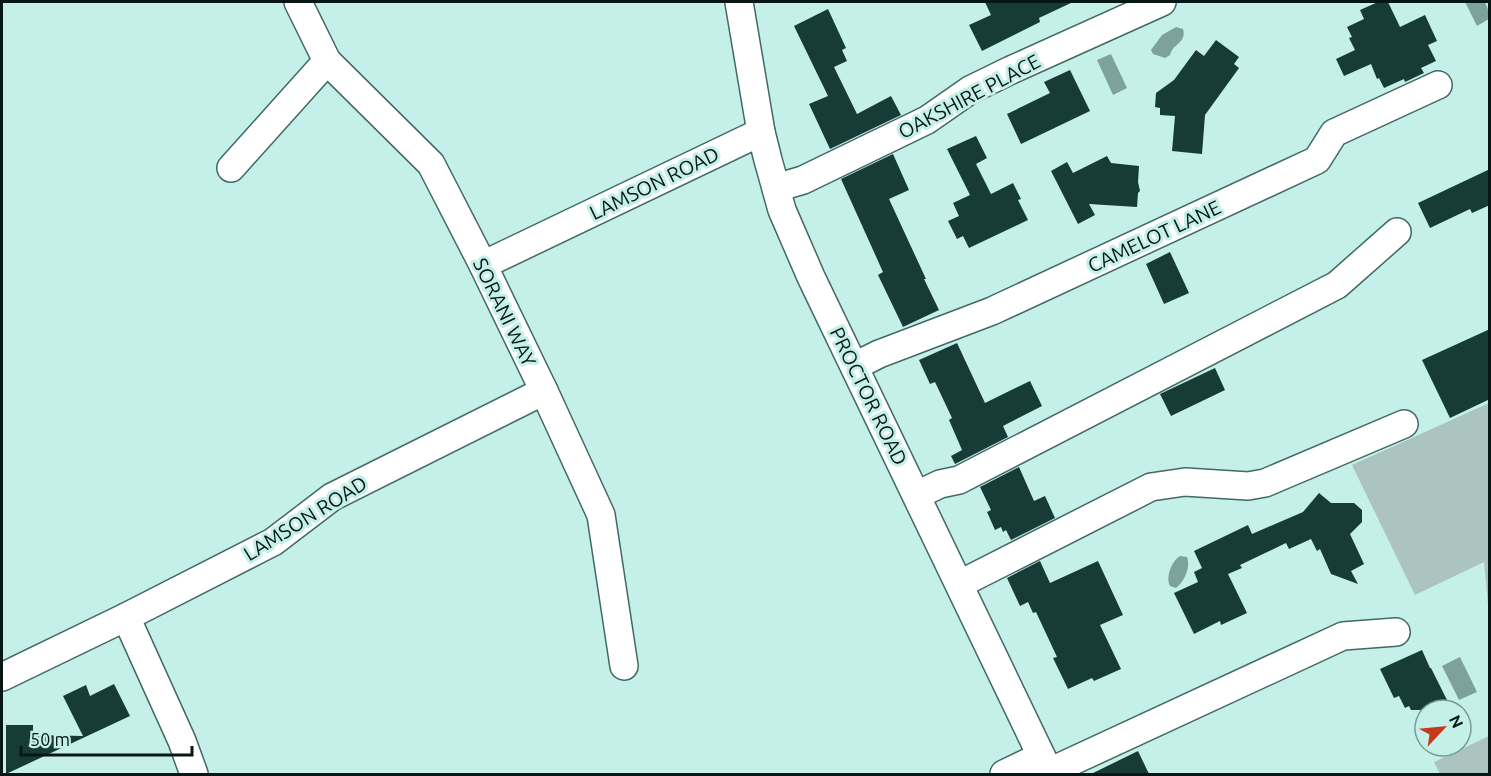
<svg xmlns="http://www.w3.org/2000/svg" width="1491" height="776" viewBox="0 0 1491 776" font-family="Ubuntu,sans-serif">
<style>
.green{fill:#abc4c0}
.water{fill:#7da29c}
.building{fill:#173b36}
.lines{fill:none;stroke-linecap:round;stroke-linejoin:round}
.street-casing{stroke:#426964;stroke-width:30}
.street{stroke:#fff;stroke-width:27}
.labels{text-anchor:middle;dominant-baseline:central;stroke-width:6;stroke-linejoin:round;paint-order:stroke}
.street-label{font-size:20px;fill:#071715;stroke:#c5f0e9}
</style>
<rect width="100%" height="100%" fill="#c5f0e9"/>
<g class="green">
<polygon points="1489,403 1489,615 1484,562 1415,595 1352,465"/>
<polygon points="1489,736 1489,774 1440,774 1434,762"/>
</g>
<g class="water">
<polygon points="1465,2 1485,2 1489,12 1489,19 1477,26"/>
<path d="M1176 27 1183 29C1187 43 1173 43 1170 55L1165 58 1153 54 1151 50 1162 35Z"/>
<polygon points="1111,54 1127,88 1113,95 1097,60"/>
<path d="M1180 556 1187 557C1191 567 1184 582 1176 588L1170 586C1165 577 1172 561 1180 556Z"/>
<polygon points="1460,657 1477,692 1459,700 1442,666"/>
</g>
<g class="building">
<polygon points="985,2 1073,2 1039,18 1040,22 982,51 969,25 991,15"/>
<polygon points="1378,2 1388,2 1400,27 1425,15 1437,41 1428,45 1436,61 1421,68 1424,73 1405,82 1404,79 1384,88 1379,78 1377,79 1371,64 1344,76 1336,59 1355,50 1349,38 1352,37 1347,27 1364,19 1360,10"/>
<polygon points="828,9 846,48 842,50 847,61 834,67 857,114 891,96 901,115 830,149 809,104 828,96 794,26"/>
<polygon points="1216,40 1239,57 1234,64 1239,68 1205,115 1202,154 1172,151 1175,116 1160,115 1160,108 1155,107 1156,93 1174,80 1196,50 1204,56"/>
<polygon points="1070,70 1090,111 1021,144 1007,114 1050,93 1044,82"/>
<polygon points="976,136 987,158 976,164 991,194 1013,183 1021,199 1018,200 1028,220 969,248 963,236 957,239 948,221 959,216 953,203 970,195 947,149"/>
<polygon points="893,154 909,190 889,199 926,279 924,279 939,310 903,327 878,275 883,272 841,179"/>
<polygon points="1107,156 1111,163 1139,166 1138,182 1140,191 1138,193 1137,207 1089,204 1095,215 1078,224 1051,171 1067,162 1073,173"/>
<polygon points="1490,169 1490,205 1472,213 1470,209 1430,228 1418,203"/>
<polygon points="1170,252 1189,293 1164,304 1146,264"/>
<polygon points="1490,329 1490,399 1450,418 1422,360"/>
<polygon points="957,343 985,403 1030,381 1042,406 1003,426 1008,437 955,464 951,456 962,450 949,420 952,418 935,382 930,384 919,360"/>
<polygon points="1215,368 1225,390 1171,416 1160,394"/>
<polygon points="1019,467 1034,501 1045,496 1055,518 1011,540 1006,530 1003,532 1001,527 995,530 987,512 991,510 980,487"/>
<polygon points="1319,493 1331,503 1354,503 1362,510 1362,522 1350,534 1364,564 1351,571 1358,584 1331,574 1320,549 1317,551 1311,539 1289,549 1286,543 1240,565 1242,568 1228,574 1247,613 1221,625 1220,621 1194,634 1174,593 1198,582 1194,572 1202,568 1194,551 1248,525 1252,534 1303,512"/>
<polygon points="1040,561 1050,583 1098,561 1123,615 1100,625 1121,669 1094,681 1092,678 1068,689 1053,658 1057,657 1036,612 1033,613 1028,602 1020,606 1007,578"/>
<polygon points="1422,650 1430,668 1431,668 1452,710 1411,710 1409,706 1405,708 1399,696 1394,698 1380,669"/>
<polygon points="114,684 130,716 6,774 6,725 33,725 33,735 83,736 63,696 86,685 90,696"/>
<polygon points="1138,751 1149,774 1091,774"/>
</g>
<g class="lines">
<g class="street-casing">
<g id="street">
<polyline points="298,2 327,61 431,164 483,265 544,391 601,515 624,666"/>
<polyline points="739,2 761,132 768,160 782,210 811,277 1050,774"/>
<polyline points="231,168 327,61"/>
<polyline points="776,188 803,180 927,120 970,90 1011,70 1162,2"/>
<polyline points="483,265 761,132"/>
<polyline points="855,366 879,354 992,311 1317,160 1334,133 1438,85"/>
<polyline points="917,495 940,484 959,480 1337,285 1397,232"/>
<polyline points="960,584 1151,487 1185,482 1248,486 1265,483 1404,424"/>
<polyline points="126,617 182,741 194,774"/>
<polyline points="2,677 126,617 273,542 332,497 544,391"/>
<polyline points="1049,772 1343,636 1396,632"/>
<polyline points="1004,774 1041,756"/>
</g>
</g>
<use href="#street" class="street"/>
</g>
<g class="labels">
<g class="street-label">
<text transform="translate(969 96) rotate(-28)">OAKSHIRE PLACE</text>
<text transform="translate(654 183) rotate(-26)">LAMSON ROAD</text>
<text transform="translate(1154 236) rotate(-25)">CAMELOT LANE</text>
<text transform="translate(505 312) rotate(64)">SORANI WAY</text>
<text transform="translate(869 396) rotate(64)">PROCTOR ROAD</text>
<text transform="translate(305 518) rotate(-32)">LAMSON ROAD</text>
</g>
</g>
<rect width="1491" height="776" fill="none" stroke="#071715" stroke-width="6"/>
<g transform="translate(1443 728) rotate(64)"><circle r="28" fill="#c5f0e9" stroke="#799994" stroke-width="1.5"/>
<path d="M0-4.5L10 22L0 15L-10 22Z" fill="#c53b19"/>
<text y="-9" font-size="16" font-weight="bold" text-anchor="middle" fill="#071715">N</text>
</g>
<path d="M21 746v9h171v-9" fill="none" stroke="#071715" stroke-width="3"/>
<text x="30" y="746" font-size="18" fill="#071715" stroke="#c5f0e9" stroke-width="4.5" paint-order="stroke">50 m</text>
</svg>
